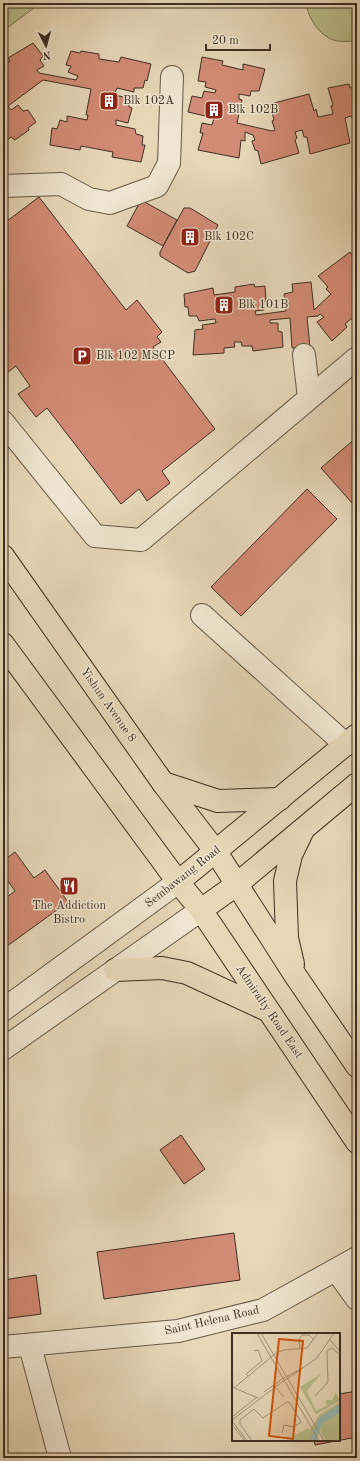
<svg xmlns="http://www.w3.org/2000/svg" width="360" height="1461" viewBox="0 0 360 1461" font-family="'Old Standard TT',serif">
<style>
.green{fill:#b9bd8c;stroke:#7b7656}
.building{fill:#d28b76;stroke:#3d2f20}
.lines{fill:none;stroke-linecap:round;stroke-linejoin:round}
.minor-casing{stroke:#675946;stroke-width:24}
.major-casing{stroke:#3d2f20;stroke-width:24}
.minor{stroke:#efe5d0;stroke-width:22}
.major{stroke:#e6d7b7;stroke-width:22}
.labels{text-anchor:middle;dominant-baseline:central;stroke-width:3;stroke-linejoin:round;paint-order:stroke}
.poi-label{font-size:12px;fill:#3d2f20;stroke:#efe5d0;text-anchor:start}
.street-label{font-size:12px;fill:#3d2f20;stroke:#efe5d0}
.inset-road{fill:none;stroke:#a2947b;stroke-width:1}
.view{fill:#ce530f;fill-opacity:0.15;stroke:#ce530f;stroke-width:2}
.inset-edge{fill:none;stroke:#3d2f20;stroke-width:2}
</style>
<rect width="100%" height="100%" fill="#e6d7b7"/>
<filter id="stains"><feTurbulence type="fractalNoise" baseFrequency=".005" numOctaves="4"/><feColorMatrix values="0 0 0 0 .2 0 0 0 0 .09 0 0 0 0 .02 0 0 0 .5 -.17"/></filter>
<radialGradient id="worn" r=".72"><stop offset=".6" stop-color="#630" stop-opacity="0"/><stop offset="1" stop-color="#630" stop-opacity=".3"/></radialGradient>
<g class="green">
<polygon points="3,3 36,3 38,5 3,31"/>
<path d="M306 3H355L357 11V41C351 41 343 42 337 41 321 38 308 19 306 3Z"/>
</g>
<g class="building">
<polygon points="33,43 43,56 40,60 44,66 37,70 39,73 76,80 78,76 68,72 71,66 66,65 71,51 80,53 81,51 99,54 99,59 119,62 121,57 151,64 147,81 145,80 143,88 134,88 134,92 117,88 114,95 129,98 129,107 132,108 128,123 116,120 116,125 135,129 136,134 143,136 142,145 145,145 141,162 112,157 113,152 81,146 80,150 50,145 52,128 57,129 60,120 67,122 67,116 87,120 88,115 86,115 91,89 43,80 8,106 11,110 18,105 23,111 28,110 36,122 28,128 29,130 15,140 11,137 3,144 3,66 10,61 8,58"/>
<polygon points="202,57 223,61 222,65 243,70 243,64 265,69 259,91 251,91 250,96 239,94 239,99 242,100 237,123 272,131 275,130 272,121 274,120 270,104 309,94 314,111 316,109 318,117 333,114 331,106 333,105 328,88 349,84 350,88 357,86 357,127 351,116 345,118 350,143 310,154 307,137 304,137 302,130 295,132 297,138 295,140 299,153 261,164 258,151 255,150 252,141 255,140 253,135 245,132 245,141 241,140 239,158 198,150 203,133 200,133 202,123 212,125 214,118 188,112 192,96 202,98 204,91 215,93 216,90 205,87 206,82 198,81"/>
<polygon points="39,197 126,310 137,300 162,332 157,337 161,342 153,347 215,429 162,471 170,483 147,501 139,489 121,504 47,408 36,417 18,394 30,386 16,366 3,376 3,224"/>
<polygon points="141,200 177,220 163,246 127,226"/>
<polygon points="184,208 190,208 218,225 195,271 188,273 160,256 160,252"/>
<polygon points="350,252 357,261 357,314 345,324 347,327 332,341 317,322 324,317 320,314 318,316 307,317 310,347 292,348 290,318 270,320 270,323 278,323 278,331 282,332 283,347 253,351 252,346 242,346 241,342 234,342 235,347 224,348 224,353 193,355 195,330 203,329 202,325 216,323 215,319 199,321 197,316 189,316 188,307 185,307 184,294 213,288 214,295 235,292 235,287 254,284 255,287 265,286 266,301 263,302 264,310 255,311 256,315 286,311 284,294 293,292 292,284 311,282 314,310 331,294 326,289 328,287 318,276"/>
<polygon points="357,437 357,498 352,503 321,468"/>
<polygon points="307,489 337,519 241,616 211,587"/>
<polygon points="15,852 34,878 45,870 68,902 3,949 3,900 15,891 3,874 3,861"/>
<polygon points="181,1135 205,1169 184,1184 160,1150"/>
<polygon points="234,1233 240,1280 104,1299 97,1252"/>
<polygon points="36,1275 41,1314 3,1319 3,1280"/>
<polygon points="357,1391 357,1437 315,1445 314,1440 339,1440 339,1394"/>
</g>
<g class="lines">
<g class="minor-casing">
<g id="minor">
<polyline points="3,186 61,184 89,199 110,203 157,186 169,163 172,77"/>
<polyline points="304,355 309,398"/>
<polyline points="3,422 95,536 141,540 357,358"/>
<polyline points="202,615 346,745"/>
<polyline points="3,1010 178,882"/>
<polyline points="3,1049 201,910"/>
<polyline points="336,1270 357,1299"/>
<polyline points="30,1346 60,1458"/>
<polyline points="3,1347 178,1331 263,1310 357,1258"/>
</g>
</g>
<g class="major-casing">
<g id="major">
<polyline points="3,556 163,783 216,852 295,975 357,1066"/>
<polyline points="3,644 178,882 201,910 357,1142"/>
<polyline points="163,783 218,801 280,799"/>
<polyline points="178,882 357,735"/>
<polyline points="201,910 236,885 357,784"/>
<polyline points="293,964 287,938 285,881 291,855 302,832"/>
<polyline points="115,970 162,968 187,973 267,1010"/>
</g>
</g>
<use href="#minor" class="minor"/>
<use href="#major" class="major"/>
</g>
<defs>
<g id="building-square" transform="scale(1)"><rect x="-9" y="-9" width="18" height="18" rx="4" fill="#8f2418" stroke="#efe5d0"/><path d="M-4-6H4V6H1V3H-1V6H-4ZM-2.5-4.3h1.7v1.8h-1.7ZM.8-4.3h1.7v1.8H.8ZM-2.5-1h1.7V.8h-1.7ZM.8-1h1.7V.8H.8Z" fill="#fff"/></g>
<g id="parking-square" transform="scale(1)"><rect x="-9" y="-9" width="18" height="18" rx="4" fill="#8f2418" stroke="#efe5d0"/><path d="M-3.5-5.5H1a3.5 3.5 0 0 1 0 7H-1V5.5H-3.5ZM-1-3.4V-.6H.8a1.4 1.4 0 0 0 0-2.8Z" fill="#fff"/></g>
<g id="restaurant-square" transform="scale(1)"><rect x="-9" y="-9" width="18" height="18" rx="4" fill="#8f2418" stroke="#efe5d0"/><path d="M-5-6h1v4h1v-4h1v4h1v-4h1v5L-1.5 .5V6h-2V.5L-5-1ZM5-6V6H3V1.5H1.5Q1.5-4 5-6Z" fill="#fff"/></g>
</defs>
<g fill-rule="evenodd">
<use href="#building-square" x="109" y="101"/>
<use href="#building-square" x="214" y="110"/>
<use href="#building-square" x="190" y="237"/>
<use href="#building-square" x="224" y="305"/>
<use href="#parking-square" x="82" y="356"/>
<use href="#restaurant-square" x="69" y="886"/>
</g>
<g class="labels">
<g class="poi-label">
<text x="123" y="101">Blk 102A</text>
<text x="228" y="110">Blk 102B</text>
<text x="204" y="237">Blk 102C</text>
<text x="238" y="305">Blk 101B</text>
<text x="96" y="356">Blk 102 MSCP</text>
<text x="69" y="906" text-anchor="middle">The Addiction<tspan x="69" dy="14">Bistro</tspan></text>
</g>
<g class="street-label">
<text transform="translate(108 705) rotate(55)">Yishun Avenue 8</text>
<text transform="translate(183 877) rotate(-38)">Sembawang Road</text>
<text transform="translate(269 1012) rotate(56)">Admiralty Road East</text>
<text transform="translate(212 1321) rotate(-13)">Saint Helena Road</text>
</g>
</g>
<g transform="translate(232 1333)">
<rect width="108" height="108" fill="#e6d7b7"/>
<path d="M89 41 75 58 84 78 96 72 93 69 95 67H100L104 60 108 68 84 81 68 54ZM108 69V74L89 86 82 108H60L58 105 76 95 78 97 87 82ZM108 80V108H94L88 98 90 91Z" fill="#b9bd8c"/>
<path d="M108 71V80L90 91 84 108H78L87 85Z" fill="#97b9b3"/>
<path class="inset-road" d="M25 0 87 108M29 0 92 108M98 7 108 18M68 16 67 7 70 2H77L81 6M22 18 26 17 30 28M16 43 14 41 30 28M54 44 71 35M55 46 85 25 102 0M0 54 26 65M43 54 52 64M2 55 44 20 52 17 75 15 86 0M32 59 53 44M83 63 96 49 95 18 100 15 108 22M0 84 25 64M0 87 54 46M0 88 15 108M2 94 13 108M20 108 8 91V87L22 76 31 85 55 69 58 70 69 89 62 94 52 92 50 100"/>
<path class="view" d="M47 6 71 8 61 106 37 103Z"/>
<rect width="108" height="108" class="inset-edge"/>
</g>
<rect width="360" height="1461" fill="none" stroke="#e6d7b7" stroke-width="16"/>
<rect x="4" y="4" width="352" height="1453" fill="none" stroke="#3d2f20" stroke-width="2"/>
<rect x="8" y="8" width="344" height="1445" fill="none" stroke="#3d2f20"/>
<g transform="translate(46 46) rotate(174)" stroke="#efe5d0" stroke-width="3" paint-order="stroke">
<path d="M0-3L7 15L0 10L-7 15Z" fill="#3d2f20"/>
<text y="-6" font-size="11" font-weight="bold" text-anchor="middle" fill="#3d2f20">N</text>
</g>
<path d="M206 44v6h64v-6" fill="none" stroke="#3d2f20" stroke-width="2"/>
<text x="212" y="44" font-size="12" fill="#3d2f20" stroke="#efe5d0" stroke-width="3" paint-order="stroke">20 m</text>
<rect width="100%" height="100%" filter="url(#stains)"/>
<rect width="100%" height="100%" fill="url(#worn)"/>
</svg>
